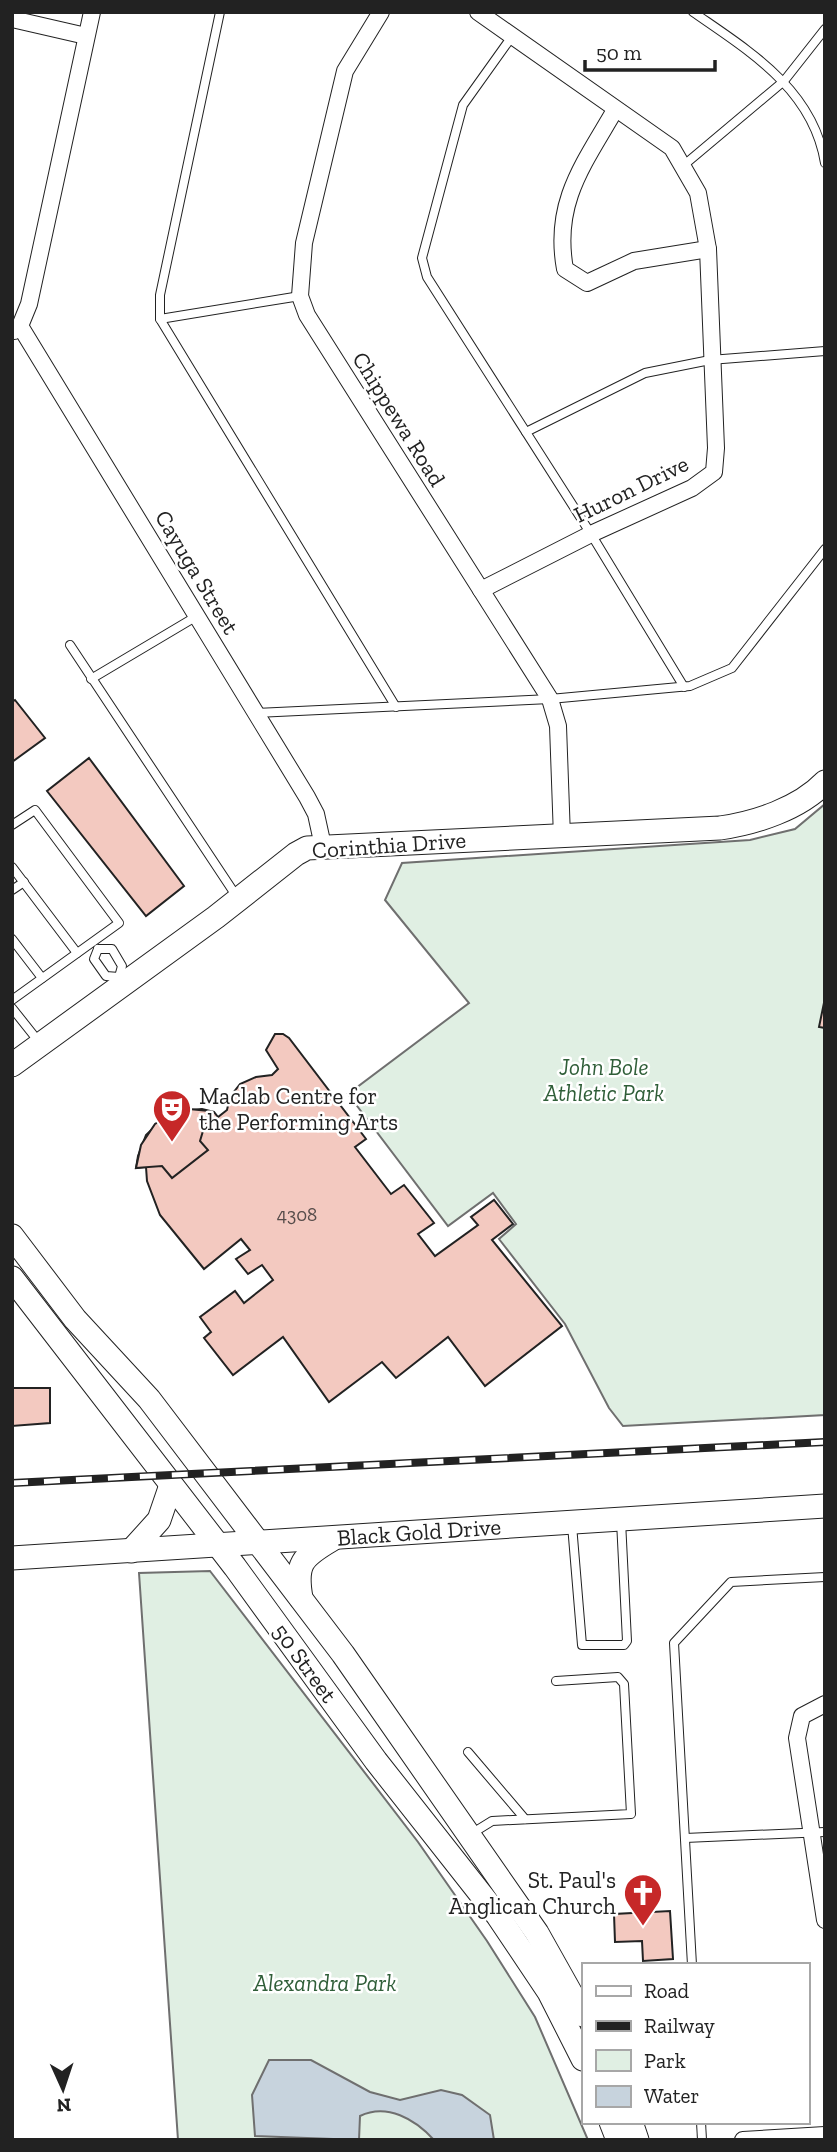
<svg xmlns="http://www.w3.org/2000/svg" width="837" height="2152" viewBox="0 0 837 2152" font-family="'Zilla Slab',serif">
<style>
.green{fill:#e0efe3;stroke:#6f6f6f;stroke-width:2}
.water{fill:#c7d3dd;stroke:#6f6f6f;stroke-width:2}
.building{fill:#f3c9c0;stroke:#222;stroke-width:2}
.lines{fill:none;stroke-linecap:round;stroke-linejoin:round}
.lane-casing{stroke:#222;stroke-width:10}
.street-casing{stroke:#222;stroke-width:18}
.secondary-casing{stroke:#222;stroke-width:25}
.lane{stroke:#fff;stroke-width:8}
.street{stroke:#fff;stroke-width:16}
.secondary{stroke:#fff;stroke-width:23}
.rail-casing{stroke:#222;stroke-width:8}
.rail{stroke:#fff;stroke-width:5;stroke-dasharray:16;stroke-linecap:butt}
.labels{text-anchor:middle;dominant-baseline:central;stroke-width:5;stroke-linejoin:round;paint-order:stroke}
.number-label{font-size:19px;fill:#564c4a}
.street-label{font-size:23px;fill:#222;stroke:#fff}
.park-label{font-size:23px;font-style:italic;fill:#2f5e38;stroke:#fff}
.poi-label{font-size:23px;fill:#222;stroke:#fff;text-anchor:start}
</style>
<rect width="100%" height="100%" fill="#fff"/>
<g class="green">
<polygon points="825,804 825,1415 623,1426 609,1408 565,1324 499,1239 516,1224 493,1193 448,1226 348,1094 469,1003 385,900 402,863 750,840 795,829"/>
<polygon points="210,1571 418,1842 487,1941 535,2017 588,2140 178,2140 139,1573"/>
</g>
<path class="water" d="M269 2060H311L370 2092 400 2100 441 2090 462 2095 490 2115 494 2140H434C415 2119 387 2103 360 2116L359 2140 255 2136 252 2095Z"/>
<g class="building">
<polygon points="15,700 45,738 12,762 12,702"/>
<polygon points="89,758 184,886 146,916 47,791"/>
<polygon points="825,998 825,1028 819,1027"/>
<polygon points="275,1034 283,1034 289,1038 366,1139 355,1147 391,1194 404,1185 434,1223 418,1234 435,1256 478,1225 471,1217 494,1200 513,1224 492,1240 562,1326 485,1386 448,1337 396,1378 382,1362 329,1402 283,1337 233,1375 204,1338 211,1332 200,1317 235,1291 244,1303 273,1280 262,1265 248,1274 236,1259 250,1250 241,1239 204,1269 160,1215 147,1181 146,1167 136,1168 138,1156 146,1135 166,1116 177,1111 202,1109 214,1112 218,1117 227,1110 230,1097 240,1084 256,1077 272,1075 278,1069 266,1050"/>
<polygon points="189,1109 209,1111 200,1141 208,1150 172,1178 162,1166 136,1168 141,1145 155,1124 177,1111"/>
<polygon points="12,1388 50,1388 50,1423 12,1426"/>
<polygon points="670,1911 673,1959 643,1961 642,1941 615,1942 614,1914"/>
</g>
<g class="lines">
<g class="lane-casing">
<g id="lane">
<polyline points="220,12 160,295 160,319 396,707"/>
<path d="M693 12C749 51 813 89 825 163"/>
<polyline points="513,35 463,105 422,258 427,277 591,534 684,687"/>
<polyline points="684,165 784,81 825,29"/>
<polyline points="160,319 300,296"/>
<polyline points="526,432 645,373 710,360 825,351"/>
<polyline points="70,645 237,897"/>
<polyline points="91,679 197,616"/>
<polyline points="256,713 550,699 690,686 732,668 825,549"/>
<polyline points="12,825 35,810 119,923 12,1000"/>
<polyline points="12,867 77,953"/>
<polyline points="12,890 24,882"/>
<polyline points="12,939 42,978"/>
<polyline points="98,949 112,949 122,966 119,977 122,981"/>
<polyline points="98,949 94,959 106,976 119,977"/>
<polyline points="12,1008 39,1042"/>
<polyline points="572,1525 582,1645 624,1645 627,1641 621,1521"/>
<polyline points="468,1752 525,1819"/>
<polyline points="471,1834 492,1821 631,1814 624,1684 618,1677 556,1681"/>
<polyline points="685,1838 825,1832"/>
<polyline points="692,1965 674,1643 731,1582 825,1577"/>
<polyline points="701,2122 702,2140"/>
</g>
</g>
<g class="street-casing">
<g id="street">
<polyline points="381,12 345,71 304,243 300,296 307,315 550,699 558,726 562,837"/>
<polyline points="478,12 672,148 698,193 708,249 716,448 714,472 692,488 591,534 481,590"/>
<polyline points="12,19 86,36"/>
<path d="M615 110C583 165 553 203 565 269L587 283 634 261 708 249"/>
<polyline points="20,326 307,797 316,814 323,846"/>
<polyline points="14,331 20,326 29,304 92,12"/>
<polyline points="825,1704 802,1716 797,1738 825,1920"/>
<polyline points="743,2140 825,2135"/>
</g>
</g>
<g class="secondary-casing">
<g id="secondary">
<path d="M12 1065 216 917 296 854 307 848 720 828C755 823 799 809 825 782"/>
<polyline points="12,1236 75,1319 149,1399 343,1654 537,1933 583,2015"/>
<polyline points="12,1278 235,1567 376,1761 498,1916 549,1992 583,2059"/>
<polyline points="131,1551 159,1520 171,1485"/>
<polyline points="12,1558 825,1506"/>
<path d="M301 1598C295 1564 302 1557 331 1540"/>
<polyline points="611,2122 618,2140"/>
<polyline points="631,2122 637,2140"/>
</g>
</g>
<use href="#lane" class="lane"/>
<use href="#street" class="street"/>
<use href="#secondary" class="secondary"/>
<g class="rail-casing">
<polyline id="rail" points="12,1483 825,1442"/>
</g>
<use href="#rail" class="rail"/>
</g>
<defs>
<g id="theatre-pin" transform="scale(2.0125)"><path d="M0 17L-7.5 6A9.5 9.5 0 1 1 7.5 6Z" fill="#c62828" stroke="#fff"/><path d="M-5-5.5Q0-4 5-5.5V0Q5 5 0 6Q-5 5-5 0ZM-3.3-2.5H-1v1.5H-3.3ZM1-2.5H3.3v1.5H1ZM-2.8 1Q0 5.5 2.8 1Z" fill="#fff"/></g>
<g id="church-pin" transform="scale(2.0125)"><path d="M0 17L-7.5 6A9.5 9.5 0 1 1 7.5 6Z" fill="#c62828" stroke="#fff"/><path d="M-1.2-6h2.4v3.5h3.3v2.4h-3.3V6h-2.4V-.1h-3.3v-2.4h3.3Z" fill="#fff"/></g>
</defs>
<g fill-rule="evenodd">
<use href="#theatre-pin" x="172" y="1109"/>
<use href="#church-pin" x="643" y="1893"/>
</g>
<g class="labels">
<g class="number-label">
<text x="297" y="1214">4308</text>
</g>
<g class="street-label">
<text transform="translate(399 419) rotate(58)">Chippewa Road</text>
<text transform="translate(631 489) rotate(-26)">Huron Drive</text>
<text transform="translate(197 572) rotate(59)">Cayuga Street</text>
<text transform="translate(389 845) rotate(-4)">Corinthia Drive</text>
<text transform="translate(419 1532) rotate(-4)">Black Gold Drive</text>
<text transform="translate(305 1663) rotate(54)">50 Street</text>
</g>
<g class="park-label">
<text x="604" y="1067">John Bole<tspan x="604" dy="26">Athletic Park</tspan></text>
<text x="325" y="1983">Alexandra Park</text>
</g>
<g class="poi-label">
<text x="199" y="1096">Maclab Centre for<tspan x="199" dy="26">the Performing Arts</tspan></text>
<text x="616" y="1880" text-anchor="end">St. Paul's<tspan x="616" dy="26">Anglican Church</tspan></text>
</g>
</g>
<rect width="837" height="2152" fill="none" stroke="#222222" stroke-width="28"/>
<rect x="582" y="1963" width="228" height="161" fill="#ffffff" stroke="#a7a7a7" stroke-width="2"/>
<rect x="596" y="1986" width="35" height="10" fill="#ffffff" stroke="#a7a7a7" stroke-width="2"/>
<text x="644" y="1998" font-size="21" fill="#222222">Road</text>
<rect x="596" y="2021" width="35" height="10" fill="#222222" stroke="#a7a7a7" stroke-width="2"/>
<text x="644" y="2033" font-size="21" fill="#222222">Railway</text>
<rect x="596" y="2050" width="35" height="21" fill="#e0efe3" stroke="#a7a7a7" stroke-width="2"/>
<text x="644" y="2068" font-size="21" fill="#222222">Park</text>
<rect x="596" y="2086" width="35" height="21" fill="#c7d3dd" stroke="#a7a7a7" stroke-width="2"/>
<text x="644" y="2103" font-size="21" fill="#222222">Water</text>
<g transform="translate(63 2089) rotate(177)" stroke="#ffffff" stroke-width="5" paint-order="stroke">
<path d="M0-5L12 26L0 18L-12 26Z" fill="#222222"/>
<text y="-10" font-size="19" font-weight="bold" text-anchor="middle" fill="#222222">N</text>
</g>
<path d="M585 60v10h130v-10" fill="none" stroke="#222222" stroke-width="3.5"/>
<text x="596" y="60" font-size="21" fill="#222222" stroke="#ffffff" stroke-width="5" paint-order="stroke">50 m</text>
</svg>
